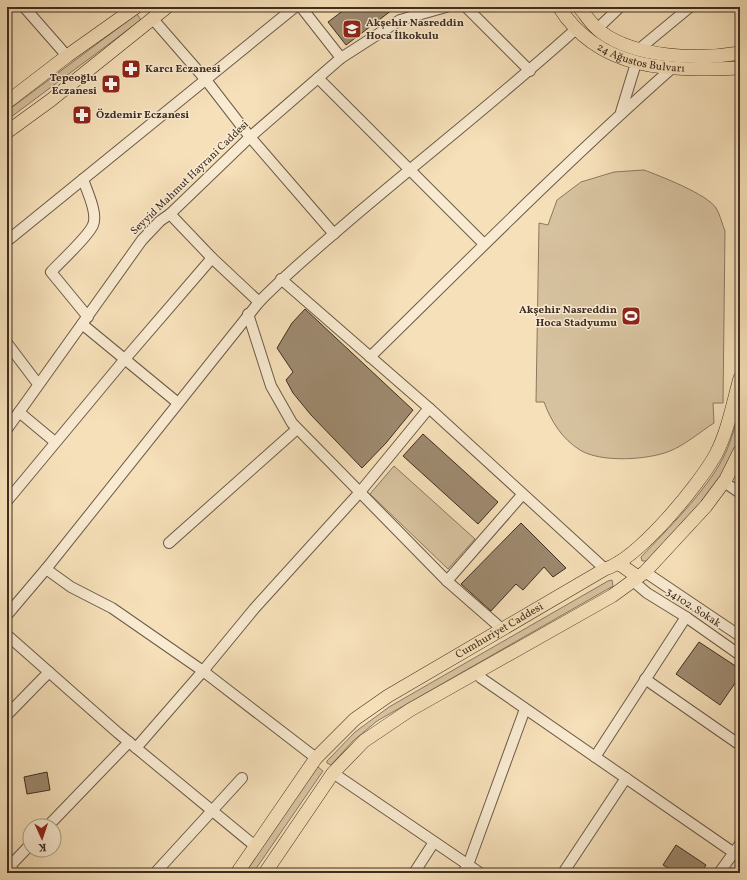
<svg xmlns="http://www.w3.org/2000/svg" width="747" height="880" viewBox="0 0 747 880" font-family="Vollkorn,serif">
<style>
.green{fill:#d7c29f;stroke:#8a7860}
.building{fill:#9e8a70;stroke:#3e2d21}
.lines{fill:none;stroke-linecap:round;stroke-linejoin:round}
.minor-casing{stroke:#6c5a47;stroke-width:12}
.major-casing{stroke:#3e2d21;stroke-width:14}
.minor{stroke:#f9ebd2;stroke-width:10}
.major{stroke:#f6e0b9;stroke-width:13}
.labels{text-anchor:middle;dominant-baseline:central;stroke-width:3;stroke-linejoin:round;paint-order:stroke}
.poi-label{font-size:11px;font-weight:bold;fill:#3e2d21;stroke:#f9ebd2;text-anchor:start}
.street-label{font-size:11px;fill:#3e2d21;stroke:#f9ebd2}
</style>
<rect width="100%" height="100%" fill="#f6e0b9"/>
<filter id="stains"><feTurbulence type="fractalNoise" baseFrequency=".005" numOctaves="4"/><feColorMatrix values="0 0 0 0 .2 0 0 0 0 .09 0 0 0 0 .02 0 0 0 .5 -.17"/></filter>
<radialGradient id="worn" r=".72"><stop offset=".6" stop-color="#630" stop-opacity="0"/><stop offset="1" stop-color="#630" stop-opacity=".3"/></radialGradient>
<g class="green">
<polygon points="137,14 141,20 7,120 7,111"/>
<path d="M644 170C660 176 707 194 716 208 720 214 722 224 725 231L723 403H713L714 423C700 432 685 445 670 451 648 460 601 463 580 450 562 439 551 421 544 402H536L539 223 548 225 557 200 581 182 614 172Z"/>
<path d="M740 409C740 417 741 426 740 433 732 477 676 530 646 561H642L641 557C667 530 706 491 723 458 731 443 735 425 740 409Z"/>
<polygon points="394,466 475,539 448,569 370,494"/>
<polygon points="612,580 613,586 377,721 353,741 331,765 327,763 327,761 355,732 389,707 608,581"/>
<polygon points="318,767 323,771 253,873 245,873 316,768"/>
</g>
<g class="building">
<polygon points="348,7 396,7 346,45 328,22"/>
<polygon points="305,309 413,410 386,443 362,468 311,415 293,393 286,380 293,372 277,348 292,323"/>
<polygon points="423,434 498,502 478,524 403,456"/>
<polygon points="521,523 566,568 553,577 544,567 523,590 516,584 491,611 461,584"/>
<polygon points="699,642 740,669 740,676 720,705 676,674"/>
<polygon points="47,772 50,790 27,794 24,777"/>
<polygon points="676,845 706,865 701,873 667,873 670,869 663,865"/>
</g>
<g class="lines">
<g class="minor-casing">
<g id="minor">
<polyline points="24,7 67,56"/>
<polyline points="301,7 341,58"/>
<polyline points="466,7 530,71"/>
<polyline points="152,18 206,80 250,137 334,234"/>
<polyline points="597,29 620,7"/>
<polyline points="638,50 690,7"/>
<polyline points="318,78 484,244"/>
<polyline points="621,112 636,63"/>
<path d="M83 179C87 192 98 213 93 225 88 237 61 261 51 272L88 317"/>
<polyline points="170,214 212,258 259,302"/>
<polyline points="7,241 295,7"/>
<polyline points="281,279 429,408 605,569"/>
<polyline points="248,314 271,386 292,423 447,581 502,629"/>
<polyline points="82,324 178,403"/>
<polyline points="7,343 38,384"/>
<path d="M370 357C469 260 567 161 671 69"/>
<polyline points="19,412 55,442"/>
<polyline points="7,429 142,240 160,221 170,214 250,137 341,58 400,20 446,7"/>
<polyline points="724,482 740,493"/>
<polyline points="7,501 125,359 212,258"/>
<polyline points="169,543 297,429"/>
<polyline points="46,569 71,587 112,608 203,671 316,758"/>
<polyline points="645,572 740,636"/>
<polyline points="447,581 522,495"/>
<polyline points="633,581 647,593 686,617 740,655"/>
<path d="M7 615 46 569 259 302C288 272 320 246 351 219 426 155 503 95 576 29"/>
<polyline points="7,635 118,733 255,846"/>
<polyline points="476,672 481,678 740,857"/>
<polyline points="645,679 740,745"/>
<polyline points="7,715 49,672"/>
<polyline points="136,748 203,671 254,609 360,492 429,408"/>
<polyline points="595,757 686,617"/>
<polyline points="333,773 480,873"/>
<polyline points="48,826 129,742"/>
<polyline points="7,869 30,845"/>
<polyline points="155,873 242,778"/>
<polyline points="414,873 434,842"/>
<polyline points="463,873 468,865 525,709"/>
<polyline points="563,873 626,778"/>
<polyline points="719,873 740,844"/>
</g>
</g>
<g class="major-casing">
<g id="major">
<path id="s1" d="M559 7C600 72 671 71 740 68"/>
<path d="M579 7C586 15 592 26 601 32 636 58 699 60 740 53"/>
<polyline points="7,102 67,56 136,7"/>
<polyline points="7,132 51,100 167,7"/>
<polyline points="618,563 638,577"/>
<polyline points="7,867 14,873"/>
<path id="s2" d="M237 873 316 758 355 719 388 696 605 569C638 559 699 485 716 454 728 431 733 403 740 378"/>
<polyline points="265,873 333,773 364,741 410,710 612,596 645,572 706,506 726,479 740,451"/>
</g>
</g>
<use href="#minor" class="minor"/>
<use href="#major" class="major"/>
</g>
<defs>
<g id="school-square" transform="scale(1)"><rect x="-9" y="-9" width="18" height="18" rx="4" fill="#8f2418" stroke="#f9ebd2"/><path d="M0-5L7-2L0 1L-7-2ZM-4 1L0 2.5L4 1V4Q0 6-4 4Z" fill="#fff"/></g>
<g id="pharmacy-square" transform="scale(1)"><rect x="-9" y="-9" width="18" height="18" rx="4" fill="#8f2418" stroke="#f9ebd2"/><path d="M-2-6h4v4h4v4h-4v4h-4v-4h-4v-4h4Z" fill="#fff"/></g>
<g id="stadium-square" transform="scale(1)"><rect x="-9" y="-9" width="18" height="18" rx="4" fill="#8f2418" stroke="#f9ebd2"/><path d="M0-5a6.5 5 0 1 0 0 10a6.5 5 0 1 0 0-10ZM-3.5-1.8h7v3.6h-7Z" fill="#fff"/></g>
</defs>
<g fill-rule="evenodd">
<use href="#school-square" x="352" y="29"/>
<use href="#pharmacy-square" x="131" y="69"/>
<use href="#pharmacy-square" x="111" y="84"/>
<use href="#pharmacy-square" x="82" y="115"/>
<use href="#stadium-square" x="631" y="316"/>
</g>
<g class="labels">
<g class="poi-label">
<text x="366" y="23">Akşehir Nasreddin<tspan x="366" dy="13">Hoca İlkokulu</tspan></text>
<text x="145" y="69">Karcı Eczanesi</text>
<text x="97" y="78" text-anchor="end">Tepeoğlu<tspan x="97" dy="13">Eczanesi</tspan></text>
<text x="96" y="115">Özdemir Eczanesi</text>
<text x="617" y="310" text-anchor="end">Akşehir Nasreddin<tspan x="617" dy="13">Hoca Stadyumu</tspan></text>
</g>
<g class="street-label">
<text stroke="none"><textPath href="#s1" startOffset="101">24 Ağustos Bulvarı</textPath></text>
<text transform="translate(190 178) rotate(-44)">Seyyid Mahmut Hayrani Caddesi</text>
<text transform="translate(693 608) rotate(33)">34102. Sokak</text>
<text stroke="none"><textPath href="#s2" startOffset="364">Cumhuriyet Caddesi</textPath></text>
</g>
</g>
<rect width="747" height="880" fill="none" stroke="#f6e0b9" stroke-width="24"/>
<rect x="8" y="8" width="731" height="864" fill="none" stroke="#3e2d21" stroke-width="2"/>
<rect x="12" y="12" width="723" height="856" fill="none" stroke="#3e2d21"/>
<g transform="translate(42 838) rotate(177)"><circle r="19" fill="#f9ebd2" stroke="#ae9f8b"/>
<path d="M0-3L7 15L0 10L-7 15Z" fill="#8f2418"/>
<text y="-6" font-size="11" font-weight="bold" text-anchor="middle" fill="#3e2d21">K</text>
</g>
<rect width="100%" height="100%" filter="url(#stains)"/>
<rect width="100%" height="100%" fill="url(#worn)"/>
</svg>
